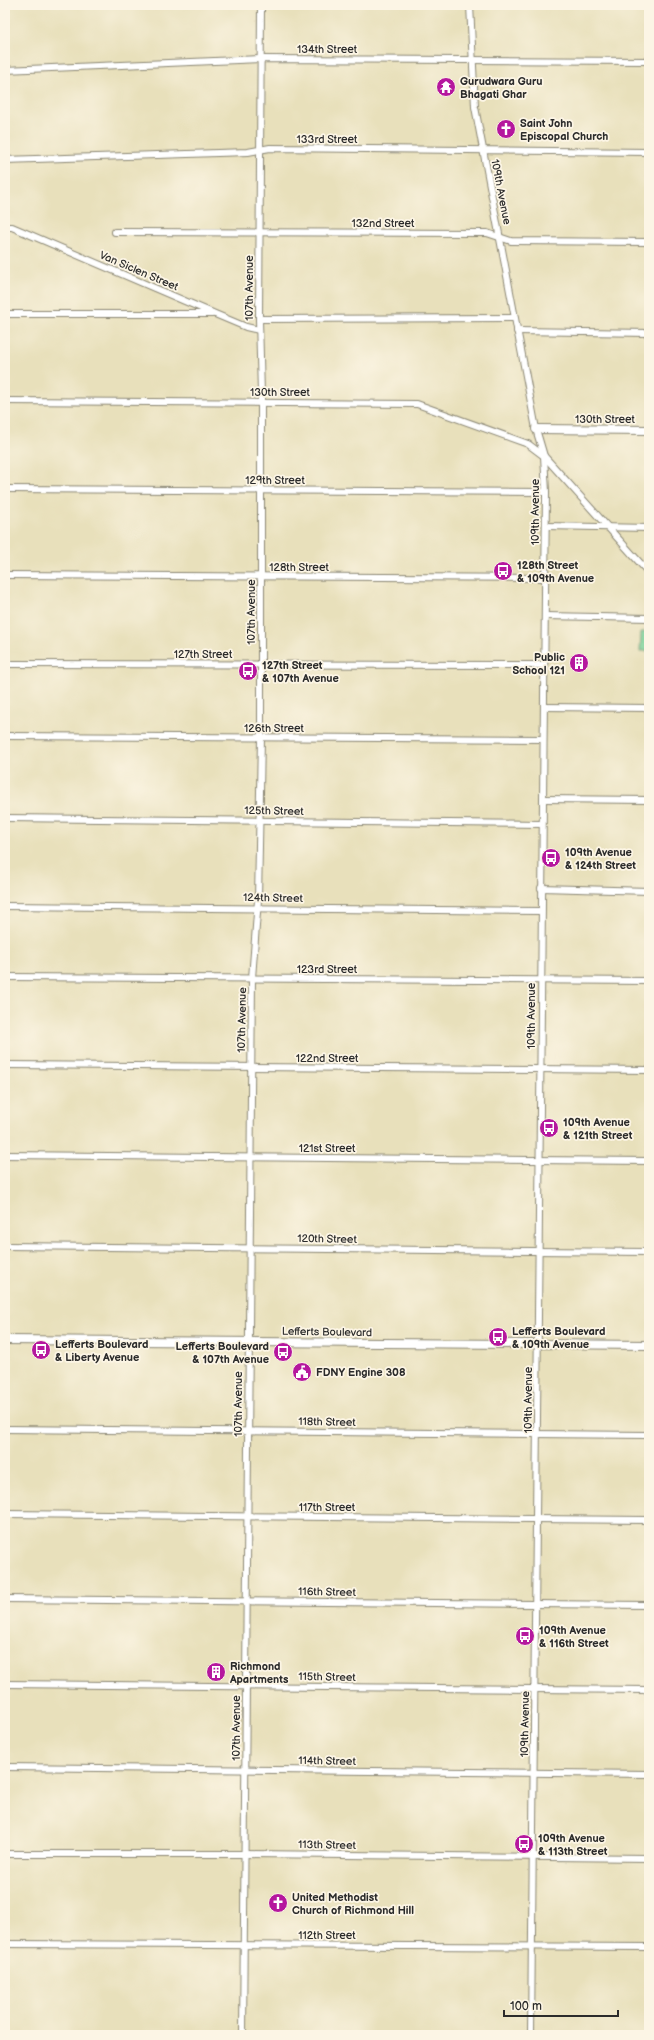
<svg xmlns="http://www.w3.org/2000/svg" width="654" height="2040" viewBox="0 0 654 2040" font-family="'Balsamiq Sans',sans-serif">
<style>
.green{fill:#77d197;stroke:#517e61}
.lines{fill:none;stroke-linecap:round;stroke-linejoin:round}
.minor-casing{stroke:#8a8673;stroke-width:8}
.tertiary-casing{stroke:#8a8673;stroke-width:10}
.minor{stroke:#fff;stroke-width:6}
.tertiary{stroke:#fff;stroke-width:8}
.rail{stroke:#2b2b2b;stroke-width:2.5}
.labels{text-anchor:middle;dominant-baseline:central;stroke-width:3.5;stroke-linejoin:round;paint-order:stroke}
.street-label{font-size:11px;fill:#2b2b2b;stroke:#fcf5e5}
.poi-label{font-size:11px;font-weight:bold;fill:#2b2b2b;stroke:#fcf5e5;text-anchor:start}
</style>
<rect width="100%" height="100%" fill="#fcf5e5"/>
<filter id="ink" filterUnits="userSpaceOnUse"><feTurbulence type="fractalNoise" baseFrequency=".025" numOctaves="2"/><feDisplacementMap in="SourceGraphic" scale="8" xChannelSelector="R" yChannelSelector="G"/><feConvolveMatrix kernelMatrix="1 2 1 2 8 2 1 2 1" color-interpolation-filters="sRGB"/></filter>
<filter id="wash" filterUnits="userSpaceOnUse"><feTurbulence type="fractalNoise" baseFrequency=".012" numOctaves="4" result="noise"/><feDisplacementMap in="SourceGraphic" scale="16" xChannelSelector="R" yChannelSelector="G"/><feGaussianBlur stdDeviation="0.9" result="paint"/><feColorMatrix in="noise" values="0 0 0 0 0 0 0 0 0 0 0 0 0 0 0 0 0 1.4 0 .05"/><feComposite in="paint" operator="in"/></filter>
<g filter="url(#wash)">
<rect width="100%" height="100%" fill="#e8e0bb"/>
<polygon class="green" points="641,632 649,632 649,651 640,651"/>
</g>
<g filter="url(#ink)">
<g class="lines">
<g class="minor-casing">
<g id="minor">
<polyline points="470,5 475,107 536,429 544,456 546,492 531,2035"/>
<polyline points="5,70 261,59 649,61"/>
<polyline points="5,160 248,152 270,148 649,152"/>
<polyline points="5,227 12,227 215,314 246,327 259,330"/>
<polyline points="115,232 487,233 511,241 649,242"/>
<polyline points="5,314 212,314"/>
<polyline points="259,319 514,318"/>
<polyline points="517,331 649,333"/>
<polyline points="5,401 417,404 528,444 544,456 649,573"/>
<polyline points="5,489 546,492"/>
<polyline points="546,526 649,528"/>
<polyline points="5,575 545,578"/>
<polyline points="545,616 649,618"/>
<polyline points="5,664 544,665"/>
<polyline points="544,707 649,708"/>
<polyline points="5,736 543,739"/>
<polyline points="543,799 649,800"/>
<polyline points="5,818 542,824"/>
<polyline points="541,888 649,891"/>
<polyline points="5,906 541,911"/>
<polyline points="5,977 649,981"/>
<polyline points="5,1065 649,1070"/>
<polyline points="5,1155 649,1161"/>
<polyline points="5,1246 649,1252"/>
<polyline points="5,1429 649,1435"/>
<polyline points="5,1514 649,1520"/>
<polyline points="5,1599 649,1605"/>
<polyline points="5,1684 649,1690"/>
<polyline points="5,1767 649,1774"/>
<polyline points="5,1854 244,1854 649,1858"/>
<polyline points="5,1944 649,1947"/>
<polyline points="5,2035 28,2035"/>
<polyline points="243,2035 252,978 258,900 261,738 261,394 259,319 261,5"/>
</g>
</g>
<g class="tertiary-casing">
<g id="tertiary">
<polyline points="536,429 649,430"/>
<polyline points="5,1340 649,1345"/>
</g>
</g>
<use href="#minor" class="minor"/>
<use href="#tertiary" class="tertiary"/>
<polyline class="rail" points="5,1380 6,1373"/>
</g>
</g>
<defs>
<g id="temple-disc" transform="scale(1)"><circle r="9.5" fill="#b5179e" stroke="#fcf5e5"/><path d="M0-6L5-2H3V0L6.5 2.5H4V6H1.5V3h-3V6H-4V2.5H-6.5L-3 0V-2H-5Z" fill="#fff"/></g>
<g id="church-disc" transform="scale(1)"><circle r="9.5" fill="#b5179e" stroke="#fcf5e5"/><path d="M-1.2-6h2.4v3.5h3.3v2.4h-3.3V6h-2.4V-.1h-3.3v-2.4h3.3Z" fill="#fff"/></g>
<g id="bus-disc" transform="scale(1)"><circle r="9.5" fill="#b5179e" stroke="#fcf5e5"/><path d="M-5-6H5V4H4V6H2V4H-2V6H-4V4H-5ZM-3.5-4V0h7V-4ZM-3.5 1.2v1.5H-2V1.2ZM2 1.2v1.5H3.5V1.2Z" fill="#fff"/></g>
<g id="building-disc" transform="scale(1)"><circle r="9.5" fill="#b5179e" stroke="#fcf5e5"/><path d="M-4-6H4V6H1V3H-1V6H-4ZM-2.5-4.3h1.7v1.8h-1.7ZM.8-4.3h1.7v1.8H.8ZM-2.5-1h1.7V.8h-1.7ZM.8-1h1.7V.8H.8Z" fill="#fff"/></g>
<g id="civic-disc" transform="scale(1)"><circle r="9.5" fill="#b5179e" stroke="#fcf5e5"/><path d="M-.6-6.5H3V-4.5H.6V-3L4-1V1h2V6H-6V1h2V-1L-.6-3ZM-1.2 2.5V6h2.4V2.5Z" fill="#fff"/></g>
</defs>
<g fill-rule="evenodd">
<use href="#temple-disc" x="446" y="87"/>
<use href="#church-disc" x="506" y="129"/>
<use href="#bus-disc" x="503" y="571"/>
<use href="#building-disc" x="579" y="663"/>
<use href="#bus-disc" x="248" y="671"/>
<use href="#bus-disc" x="551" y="858"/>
<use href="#bus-disc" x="549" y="1128"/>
<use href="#bus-disc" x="498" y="1337"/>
<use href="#bus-disc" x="41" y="1350"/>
<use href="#bus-disc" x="283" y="1352"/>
<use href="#civic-disc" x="302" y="1372"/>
<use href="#bus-disc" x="525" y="1636"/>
<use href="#building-disc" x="216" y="1672"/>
<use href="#bus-disc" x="524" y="1844"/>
<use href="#church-disc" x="278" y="1903"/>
</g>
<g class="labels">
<g class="street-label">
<text x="327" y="49">134th Street</text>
<text x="327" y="139">133rd Street</text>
<text transform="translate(501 192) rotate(79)">109th Avenue</text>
<text x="383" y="223">132nd Street</text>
<text transform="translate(139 271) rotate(23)">Van Siclen Street</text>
<text transform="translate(249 288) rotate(-90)">107th Avenue</text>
<text x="280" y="392">130th Street</text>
<text x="605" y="419">130th Street</text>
<text x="275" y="480">129th Street</text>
<text transform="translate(535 512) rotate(-90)">109th Avenue</text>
<text x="299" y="567">128th Street</text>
<text transform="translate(251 612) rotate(-90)">107th Avenue</text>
<text x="203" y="654">127th Street</text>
<text x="274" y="728">126th Street</text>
<text transform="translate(274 811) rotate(1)">125th Street</text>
<text transform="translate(273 898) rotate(1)">124th Street</text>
<text x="327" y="969">123rd Street</text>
<text transform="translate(531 1016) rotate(-90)">109th Avenue</text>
<text transform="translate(242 1020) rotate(-89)">107th Avenue</text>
<text x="327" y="1058">122nd Street</text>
<text x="327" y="1148">121st Street</text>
<text transform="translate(327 1239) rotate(1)">120th Street</text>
<text transform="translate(327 1332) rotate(1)">Lefferts Boulevard</text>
<text transform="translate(528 1400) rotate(-90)">109th Avenue</text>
<text transform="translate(238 1404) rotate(-90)">107th Avenue</text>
<text transform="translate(327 1422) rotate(1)">118th Street</text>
<text x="327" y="1507">117th Street</text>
<text transform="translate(327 1592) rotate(1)">116th Street</text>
<text transform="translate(327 1677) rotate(1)">115th Street</text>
<text transform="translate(525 1724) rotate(-89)">109th Avenue</text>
<text transform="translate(236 1728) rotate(-90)">107th Avenue</text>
<text transform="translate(327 1761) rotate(1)">114th Street</text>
<text transform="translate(327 1845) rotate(1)">113th Street</text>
<text x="327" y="1935">112th Street</text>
</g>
<g class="poi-label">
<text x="460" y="81">Gurudwara Guru<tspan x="460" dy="13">Bhagati Ghar</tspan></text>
<text x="520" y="123">Saint John<tspan x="520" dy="13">Episcopal Church</tspan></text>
<text x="517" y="565">128th Street<tspan x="517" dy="13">&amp; 109th Avenue</tspan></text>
<text x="565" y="657" text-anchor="end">Public<tspan x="565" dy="13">School 121</tspan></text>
<text x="262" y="665">127th Street<tspan x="262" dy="13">&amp; 107th Avenue</tspan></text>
<text x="565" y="852">109th Avenue<tspan x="565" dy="13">&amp; 124th Street</tspan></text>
<text x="563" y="1122">109th Avenue<tspan x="563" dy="13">&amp; 121th Street</tspan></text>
<text x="512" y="1331">Lefferts Boulevard<tspan x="512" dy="13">&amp; 109th Avenue</tspan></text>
<text x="55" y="1344">Lefferts Boulevard<tspan x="55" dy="13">&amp; Liberty Avenue</tspan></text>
<text x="269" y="1346" text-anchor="end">Lefferts Boulevard<tspan x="269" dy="13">&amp; 107th Avenue</tspan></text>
<text x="316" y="1372">FDNY Engine 308</text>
<text x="539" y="1630">109th Avenue<tspan x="539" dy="13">&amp; 116th Street</tspan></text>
<text x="230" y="1666">Richmond<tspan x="230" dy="13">Apartments</tspan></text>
<text x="538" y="1838">109th Avenue<tspan x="538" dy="13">&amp; 113th Street</tspan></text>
<text x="292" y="1897">United Methodist<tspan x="292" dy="13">Church of Richmond Hill</tspan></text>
</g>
</g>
<rect width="654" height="2040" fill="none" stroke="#fcf5e5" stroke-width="20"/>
<path d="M504 2010v6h114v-6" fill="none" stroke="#2b2b2b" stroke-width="2"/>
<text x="510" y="2010" font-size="12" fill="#2b2b2b" stroke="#fcf5e5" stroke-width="3" paint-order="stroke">100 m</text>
</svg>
